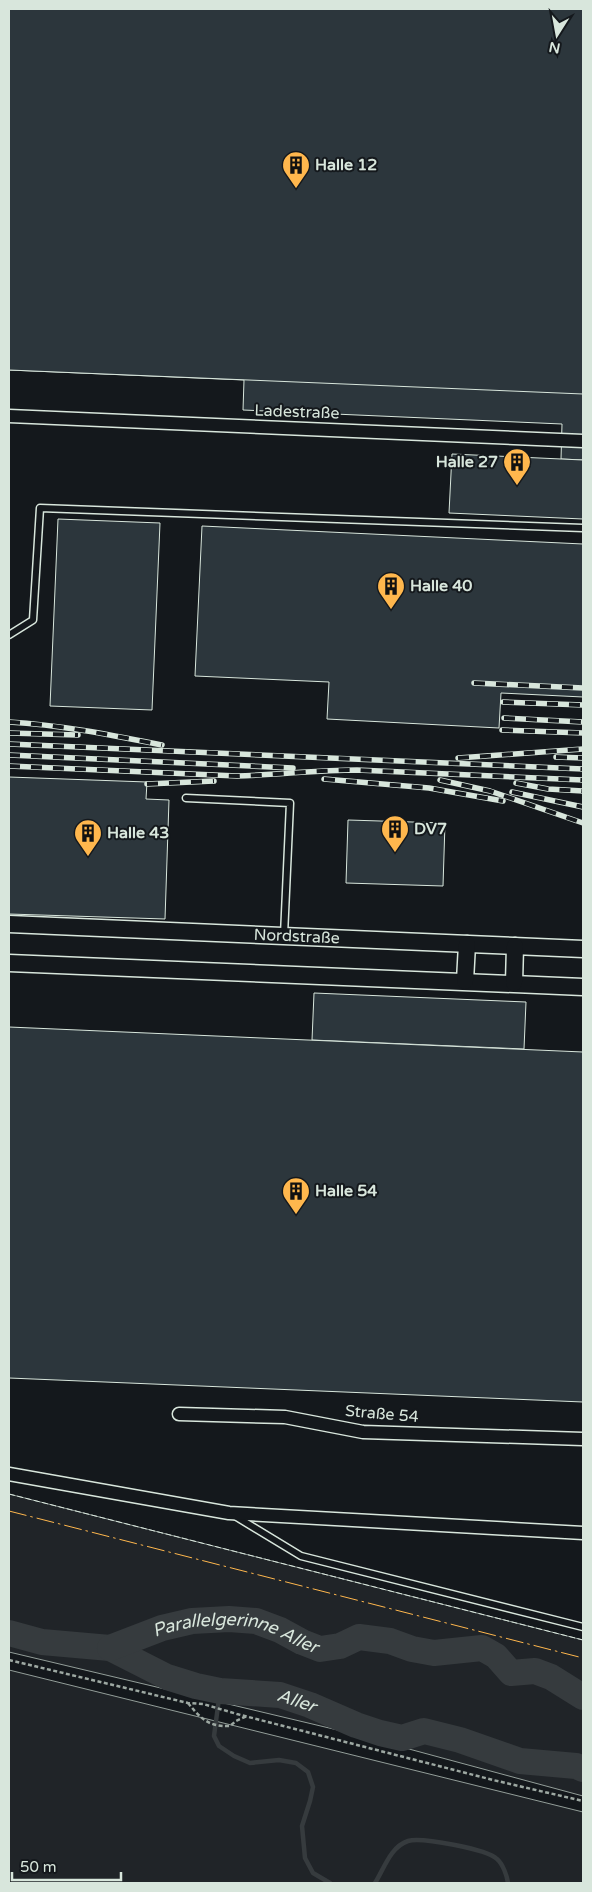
<svg xmlns="http://www.w3.org/2000/svg" width="592" height="1892" viewBox="0 0 592 1892" font-family="'Varela Round',sans-serif">
<style>
.green{fill:#202428;stroke:#939e99}
.lines{fill:none;stroke-linecap:round;stroke-linejoin:round}
.stream{stroke:#363b3e;stroke-width:4.5}
.river{stroke:#363b3e;stroke-width:26}
.building{fill:#2c363c;stroke:#d8e6dc}
.service-casing{stroke:#d8e6dc;stroke-width:9}
.minor-casing{stroke:#d8e6dc;stroke-width:15}
.tertiary-casing{stroke:#d8e6dc;stroke-width:19}
.path{stroke:#9da8a2;stroke-width:2.5;stroke-dasharray:4 2.5;stroke-linecap:butt}
.service{stroke:#14181c;stroke-width:6}
.minor{stroke:#14181c;stroke-width:12}
.tertiary{stroke:#14181c;stroke-width:16}
.rail-casing{stroke:#d8e6dc;stroke-width:5.5}
.rail{stroke:#14181c;stroke-width:4;stroke-dasharray:11;stroke-linecap:butt}
.fence{stroke:#d8e6dc;stroke-width:1;stroke-dasharray:6 2.5;stroke-linecap:butt}
.power{stroke:#ffb74d;stroke-width:1;stroke-dasharray:18 4 2.5 4;stroke-linecap:butt}
.labels{text-anchor:middle;dominant-baseline:central;stroke-width:4;stroke-linejoin:round;paint-order:stroke}
.poi-label{font-size:16px;font-weight:bold;fill:#d8e6dc;stroke:#14181c;text-anchor:start}
.street-label{font-size:16px;fill:#d8e6dc;stroke:#14181c}
.water-label{font-size:18px;font-style:italic;fill:#d8e6dc;stroke:#14181c}
</style>
<rect width="100%" height="100%" fill="#14181c"/>
<g class="green">
<polygon points="9,1494 583,1640 583,1796 346,1732 9,1652"/>
<polygon points="9,1670 583,1812 583,1883 9,1883"/>
</g>
<g class="lines">
<g class="stream">
<polyline points="220,1691 214,1736 219,1746 234,1756 250,1763 279,1760 296,1763 308,1772 313,1787 310,1801 302,1826 305,1858 313,1873 330,1883"/>
<path d="M375 1883C384 1869 390 1847 408 1841 421 1837 487 1849 497 1859 503 1864 507 1876 508 1883"/>
</g>
<g class="river">
<path id="s1" d="M9 1633 42 1642 110 1648 167 1677 196 1686 220 1691 280 1695 310 1705 356 1725 380 1733 402 1738 424 1731 460 1740 520 1761 576 1766 583 1769"/>
<path id="s2" d="M110 1648 162 1628 192 1621 229 1619 256 1621 280 1630 302 1642 320 1649 340 1646 359 1637 390 1641 412 1649 434 1653 482 1648 496 1656 511 1673 535 1671 551 1677 583 1697"/>
</g>
</g>
<g class="building">
<polygon points="9,9 583,9 583,460 561,459 562,424 243,410 244,380 9,370"/>
<polygon points="9,9 583,9 583,394 9,370"/>
<polygon points="452,454 583,460 583,519 449,513"/>
<polygon points="58,519 160,523 152,710 50,706"/>
<polygon points="202,526 583,544 583,697 501,693 499,728 327,719 329,682 195,676"/>
<polygon points="9,777 147,782 146,799 169,800 165,919 9,914"/>
<polygon points="348,820 445,823 443,886 346,883"/>
<polygon points="314,993 526,1002 524,1049 312,1040"/>
<polygon points="9,1027 583,1052 583,1402 9,1378"/>
</g>
<g class="lines">
<g class="service-casing">
<g id="service">
<polyline points="9,635 33,620 40,508 583,528"/>
<polyline points="186,798 290,803 284,935"/>
<polyline points="235,1516 301,1556 583,1627"/>
</g>
</g>
<g class="minor-casing">
<g id="minor">
<polyline points="9,416 583,441"/>
<polyline points="179,1414 285,1417 363,1432 583,1439"/>
<polyline points="9,1474 229,1513 583,1533"/>
</g>
</g>
<g class="tertiary-casing">
<g id="tertiary">
<path id="s3" d="M9 924 583 949"/>
<polyline points="9,963 583,987"/>
<polyline points="465,981 467,944"/>
<polyline points="514,983 515,946"/>
</g>
</g>
<g class="path">
<polyline points="9,1660 188,1703 203,1704 237,1714 493,1780 583,1801"/>
<path d="M188 1703C201 1719 209 1727 230 1726L236 1721 247 1716"/>
</g>
<use href="#service" class="service"/>
<use href="#minor" class="minor"/>
<use href="#tertiary" class="tertiary"/>
<g class="rail-casing">
<g id="rail">
<polyline points="474,683 583,688"/>
<polyline points="503,702 583,705"/>
<polyline points="504,718 583,722"/>
<path d="M9 722C61 725 111 735 162 745"/>
<polyline points="502,730 583,733"/>
<polyline points="9,733 78,735"/>
<polyline points="9,744 583,769"/>
<polyline points="9,755 293,768"/>
<polyline points="556,757 583,758"/>
<polyline points="458,758 583,749"/>
<path d="M9 766 237 776C277 775 317 770 357 770L583 780"/>
<polyline points="324,779 429,788 503,801"/>
<polyline points="440,780 490,791 583,823"/>
<polyline points="516,783 548,789 583,791"/>
<polyline points="147,784 214,781"/>
<polyline points="512,792 583,807"/>
</g>
</g>
<use href="#rail" class="rail"/>
<polyline class="fence" points="9,1494 583,1640"/>
<polyline class="power" points="9,1511 583,1658"/>
</g>
<defs>
<g id="building-pin" transform="scale(1.4375)"><path d="M0 17L-7.5 6A9.5 9.5 0 1 1 7.5 6Z" fill="#ffb74d" stroke="#14181c"/><path d="M-4-6H4V6H1V3H-1V6H-4ZM-2.5-4.3h1.7v1.8h-1.7ZM.8-4.3h1.7v1.8H.8ZM-2.5-1h1.7V.8h-1.7ZM.8-1h1.7V.8H.8Z" fill="#111"/></g>
</defs>
<g fill-rule="evenodd">
<use href="#building-pin" x="296" y="165"/>
<use href="#building-pin" x="517" y="462"/>
<use href="#building-pin" x="391" y="586"/>
<use href="#building-pin" x="395" y="829"/>
<use href="#building-pin" x="88" y="833"/>
<use href="#building-pin" x="296" y="1191"/>
</g>
<g class="labels">
<g class="poi-label">
<text x="315" y="165">Halle 12</text>
<text x="498" y="462" text-anchor="end">Halle 27</text>
<text x="410" y="586">Halle 40</text>
<text x="414" y="829">DV7</text>
<text x="107" y="833">Halle 43</text>
<text x="315" y="1191">Halle 54</text>
</g>
<g class="street-label">
<text transform="translate(297 412) rotate(2)">Ladestraße</text>
<text stroke="none"><textPath href="#s3" startOffset="288">Nordstraße</textPath></text>
<text transform="translate(382 1414) rotate(5)">Straße 54</text>
</g>
<g class="water-label">
<text stroke="none"><textPath href="#s2" startOffset="132">Parallelgerinne Aller</textPath></text>
<text stroke="none"><textPath href="#s1" startOffset="299">Aller</textPath></text>
</g>
</g>
<rect width="592" height="1892" fill="none" stroke="#d8e6dc" stroke-width="20"/>
<g transform="translate(557 35) rotate(191)" stroke="#14181c" stroke-width="4" paint-order="stroke">
<path d="M0-4L9 19L0 12L-9 19Z" fill="#d8e6dc"/>
<text y="-8" font-size="14" font-weight="bold" text-anchor="middle" fill="#d8e6dc">N</text>
</g>
<path d="M12 1872v8h109v-8" fill="none" stroke="#d8e6dc" stroke-width="2.5"/>
<text x="20" y="1872" font-size="15" fill="#d8e6dc" stroke="#14181c" stroke-width="4" paint-order="stroke">50 m</text>
</svg>
